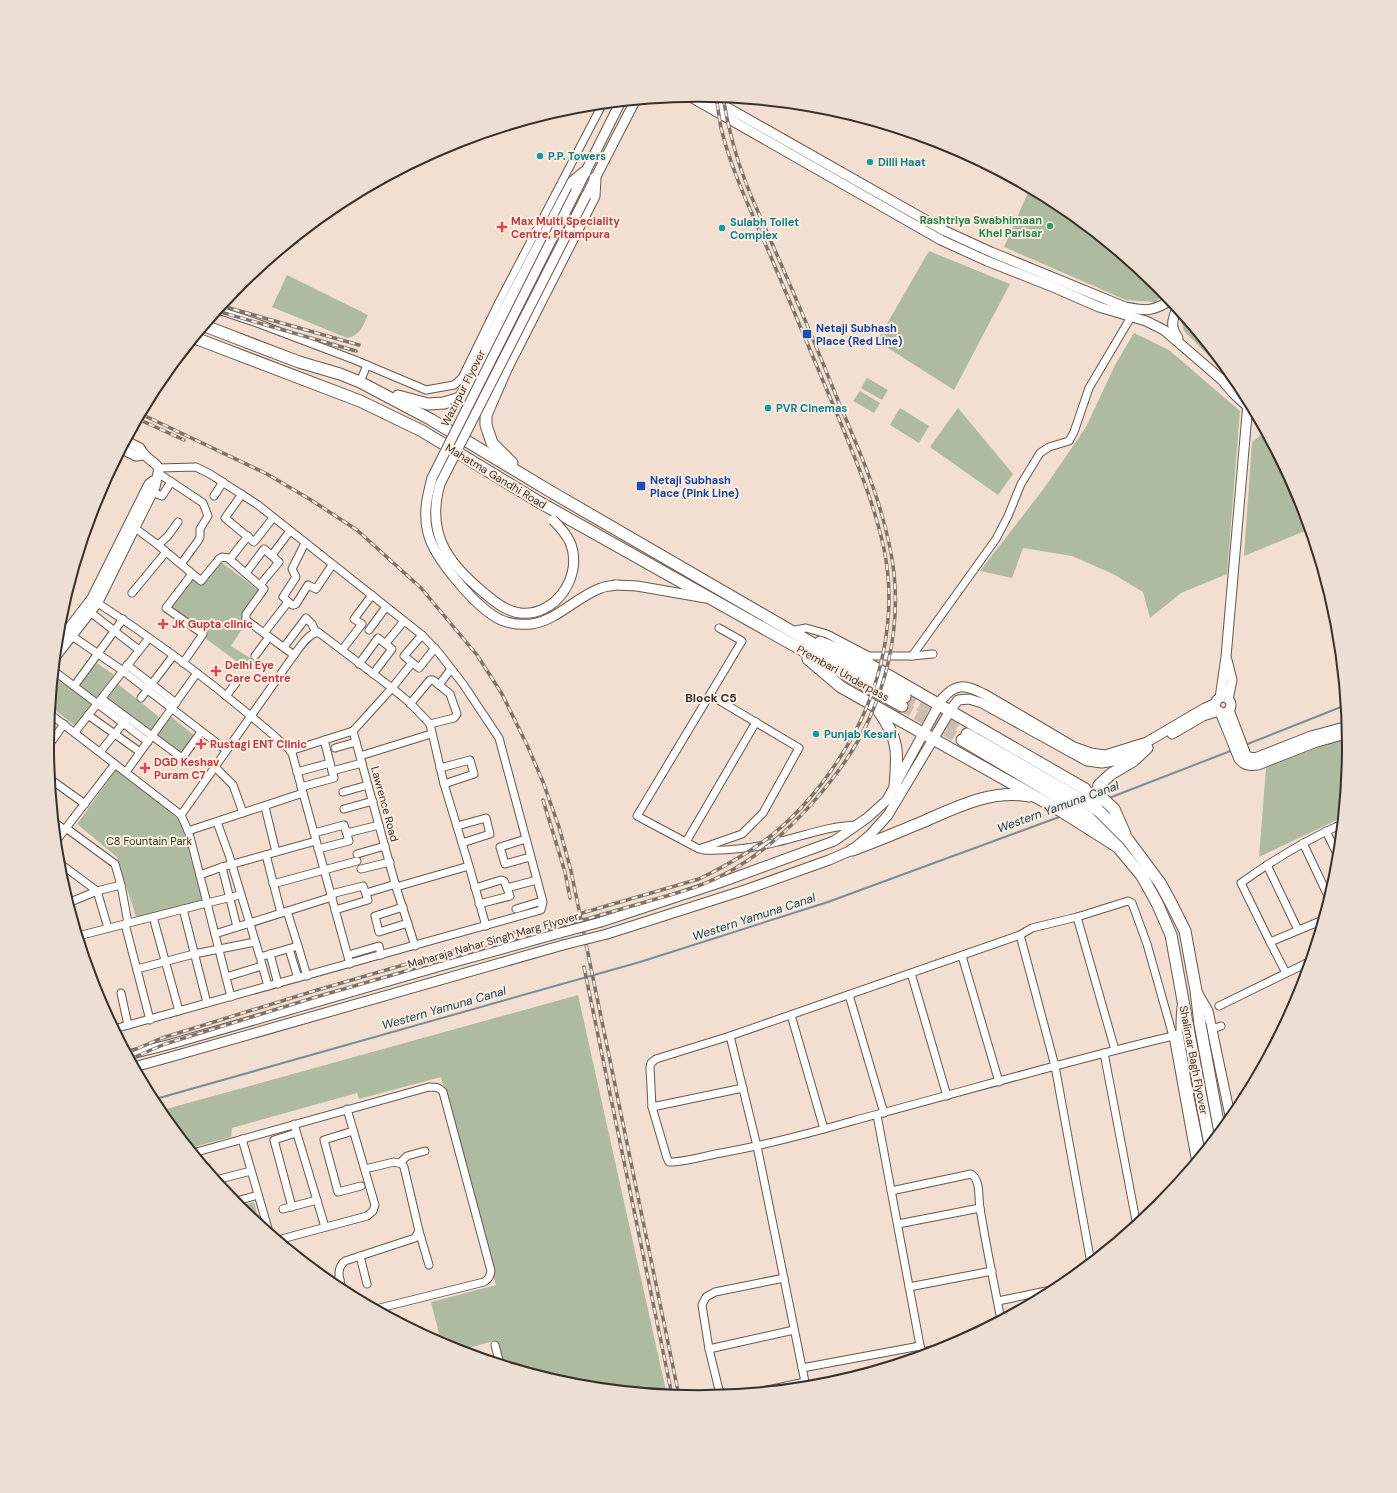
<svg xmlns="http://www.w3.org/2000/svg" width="1397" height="1493" viewBox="0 0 1397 1493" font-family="'DM Sans',sans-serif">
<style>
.green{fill:#aebba1}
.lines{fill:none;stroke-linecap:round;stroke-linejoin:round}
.stream{stroke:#798f97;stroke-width:2}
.primary-tunnel{stroke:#cdbcb1;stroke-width:11;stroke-dasharray:11 5.5;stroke-linecap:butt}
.street-casing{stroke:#67574b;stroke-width:9}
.secondary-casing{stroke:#67574b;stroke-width:11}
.primary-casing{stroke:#67574b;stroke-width:13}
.street{stroke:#fff;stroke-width:7}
.secondary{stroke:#fff;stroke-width:9}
.primary{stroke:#fff;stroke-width:11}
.rail-casing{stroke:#7e726a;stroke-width:3.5}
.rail{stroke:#fdede2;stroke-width:2;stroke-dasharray:6;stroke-linecap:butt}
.secondary-bridge-casing{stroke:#67574b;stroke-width:11;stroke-linecap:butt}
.primary-bridge-casing{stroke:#67574b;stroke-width:13;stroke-linecap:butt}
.secondary-bridge{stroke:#fff;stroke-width:9}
.primary-bridge{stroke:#fff;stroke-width:11}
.culture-dot{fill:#0f9aa8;stroke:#fdede2;stroke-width:1.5}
.leisure-dot{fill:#2e9e5b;stroke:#fdede2;stroke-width:1.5}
.health-dot{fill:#e0444e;stroke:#fdede2;stroke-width:1.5}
.transit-dot{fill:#1a4fb4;stroke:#fdede2;stroke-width:1.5}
.labels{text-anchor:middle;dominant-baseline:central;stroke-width:4;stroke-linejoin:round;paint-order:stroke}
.culture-label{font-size:11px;font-weight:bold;fill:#0d838f;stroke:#fdede2;text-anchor:start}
.leisure-label{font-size:11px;font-weight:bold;fill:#27864d;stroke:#fdede2;text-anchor:end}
.health-label{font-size:11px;font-weight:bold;fill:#be3a42;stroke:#fdede2;text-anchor:start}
.transit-label{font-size:11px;font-weight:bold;fill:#164399;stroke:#fdede2;text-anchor:start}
.street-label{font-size:11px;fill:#37302b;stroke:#fdede2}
.park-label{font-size:11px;fill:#293b0e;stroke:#fdede2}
.neighbourhood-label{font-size:12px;font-weight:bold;fill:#37302b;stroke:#fdede2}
.water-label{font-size:12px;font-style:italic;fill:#144655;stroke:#fdede2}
.rim{fill:none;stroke:#37302b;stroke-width:2}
</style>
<rect width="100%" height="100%" fill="#f2dfd2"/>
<g class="green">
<polygon points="1030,188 1061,205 1159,286 1165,293 1155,302 1126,300 1004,247"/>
<polygon points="929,251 1010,284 954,390 877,341"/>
<path d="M287 275 368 315C363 326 360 336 347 338L272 307Z"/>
<polygon points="1183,315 1234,377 1229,376 1184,331 1182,323"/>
<polygon points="1134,333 1169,350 1240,411 1227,574 1181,593 1150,618 1143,592 1113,574 1072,556 1023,548 1012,578 980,571 1045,487 1086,427 1115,365"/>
<polygon points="867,378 888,390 882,400 861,388"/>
<polygon points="860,391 880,403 874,413 853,401"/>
<polygon points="900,408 929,426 919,443 890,425"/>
<polygon points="958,408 1013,474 998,495 930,447"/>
<polygon points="1261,435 1275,449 1300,497 1310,529 1244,556 1252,442"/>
<polygon points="221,562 258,590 242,615 246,623 231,646 255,661 247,669 205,638 206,632 169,608 192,578 202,584"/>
<polygon points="97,663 114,675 75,726 51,707 54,677 71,689"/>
<polygon points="118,684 163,720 169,715 195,736 182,755 106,699"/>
<polygon points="1349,737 1350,747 1343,817 1259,857 1266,768 1314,749"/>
<polygon points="118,767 181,822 203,901 136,917 117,857 77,824"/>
<polygon points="578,995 667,1395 571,1385 504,1365 497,1340 457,1351 442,1345 431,1302 496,1285 441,1077 359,1099 357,1093 232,1128 231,1137 190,1148 159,1111"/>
<polygon points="254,1202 260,1226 237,1207"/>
</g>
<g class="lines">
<g class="stream">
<polyline points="1245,745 1346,705"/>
<polyline points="1109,798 1233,750"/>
<polyline points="152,1100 640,962 828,902 1062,816"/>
</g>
<g class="primary-tunnel">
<polyline points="905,697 967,734"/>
<polyline points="902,706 962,740"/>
</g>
<g class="street-casing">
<g id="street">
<polyline points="218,310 257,323 355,360 426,390 454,385 462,378 499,302 602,105"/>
<polyline points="360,382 367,365"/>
<polyline points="1249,408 1258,417"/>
<polyline points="158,473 203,503 208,516 200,529 200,537 198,541 181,564"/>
<polyline points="152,492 162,496 171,482"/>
<polyline points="242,494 225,518 254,542 273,518"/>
<polyline points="214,496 223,482"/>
<polyline points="135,528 158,545 201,581 219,559 222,557 228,558 264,589 246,614 246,620 294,655"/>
<polyline points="305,543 292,569 296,577 283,597 292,605 294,605 296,604 308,585 316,589 332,565"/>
<polyline points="158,545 168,536 178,522"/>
<polyline points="272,555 290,531"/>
<polyline points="230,559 248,536"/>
<polyline points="246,573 264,549 279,562 260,585"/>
<polyline points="132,593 166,552"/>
<path d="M93 600C162 644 227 694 288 748L292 753 350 964"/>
<polyline points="90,612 139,650"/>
<polyline points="369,630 386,607"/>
<polyline points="790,631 806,628 827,634 869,656 912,656 933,654"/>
<polyline points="264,633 288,602"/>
<polyline points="422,635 404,656 419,668 435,648"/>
<polyline points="72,636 123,671 226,750"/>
<polyline points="386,643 404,621"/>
<polyline points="284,647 306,618 312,624 316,633"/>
<polyline points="342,650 362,624 354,619 372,595"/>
<polyline points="255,656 269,637"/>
<polyline points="912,656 996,539 1008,516 1021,484 1040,453 1049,447 1069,441 1074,432 1089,388 1131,317"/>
<polyline points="183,663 203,634 166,608 192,574"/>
<polyline points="359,664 378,638 392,649 373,674"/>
<polyline points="127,665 176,703"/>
<polyline points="54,671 148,742"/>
<polyline points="75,685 123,619"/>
<polyline points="439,685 451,669"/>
<polyline points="710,695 799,748 763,813 742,834 699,849 637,816 742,641 719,628"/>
<polyline points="226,696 236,683"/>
<polyline points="141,698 173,656"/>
<polyline points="102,699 182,758 201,732"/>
<polyline points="410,704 430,680 433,680 450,694 457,714 454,718 430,724"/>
<polyline points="50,714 181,815 189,833 207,903 78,936"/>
<polyline points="88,715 140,752"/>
<polyline points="353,731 396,887 415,946"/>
<polyline points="353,731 392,688 412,663"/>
<polyline points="75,732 149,638"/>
<polyline points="47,748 64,724"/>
<polyline points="335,748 356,742"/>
<polyline points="290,751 353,731"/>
<polyline points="100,752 125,721"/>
<polyline points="360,756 431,734"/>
<polyline points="214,766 233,785 243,813"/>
<polyline points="440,768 470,760 474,774 444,784"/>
<polyline points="332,771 362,763"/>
<polyline points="126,772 197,673"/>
<polyline points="297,772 330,763"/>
<polyline points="50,779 85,804"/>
<polyline points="301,787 334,778 324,740"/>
<polyline points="343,792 368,785"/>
<polyline points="265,807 276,852"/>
<polyline points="344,809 373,801"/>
<path d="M181 815 294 655C300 647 308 634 318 632L392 688 410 703 430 724 444 784 469 866 486 926"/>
<polyline points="217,822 229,855 260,957 298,946 287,911"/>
<polyline points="55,823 65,830"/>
<polyline points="457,826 486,818 490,834 462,843"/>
<polyline points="66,828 115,864 121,885 128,923"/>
<polyline points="188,831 303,793"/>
<polyline points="1326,831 1339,858"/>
<polyline points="314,833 344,825 349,841 318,849"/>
<polyline points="347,833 379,825"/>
<polyline points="526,839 500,847 505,864 530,857"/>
<polyline points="56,841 115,764"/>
<polyline points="686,842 756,722"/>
<polyline points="1303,843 1330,900"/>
<path d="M703 850C726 851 755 848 777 842 803 836 829 826 856 825"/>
<polyline points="357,854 385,846"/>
<polyline points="266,855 281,913"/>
<polyline points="58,862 97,891 108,928"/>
<polyline points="1267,865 1298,930"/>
<polyline points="222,867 237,927"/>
<polyline points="361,869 390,862"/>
<polyline points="200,875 222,867 316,841"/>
<polyline points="273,884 357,861"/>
<polyline points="396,887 469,866"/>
<polyline points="475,888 501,880 504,881 507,888 537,880"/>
<polyline points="366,893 396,884"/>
<polyline points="331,894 363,886 368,900 335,910"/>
<polyline points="68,903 97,891 121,885"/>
<polyline points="479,904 510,896 507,888"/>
<polyline points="403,907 375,916 379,932 408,923"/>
<polyline points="183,909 207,1003"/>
<polyline points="516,909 542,901"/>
<polyline points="153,917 179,1011"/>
<path d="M1323 920 1270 942 1241 883C1273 860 1306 840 1342 824"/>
<polyline points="125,924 150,1020"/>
<polyline points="215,934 332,897"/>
<polyline points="1020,935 1032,928 1077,917"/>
<polyline points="1270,942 1286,973"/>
<polyline points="298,946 307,976"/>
<polyline points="289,949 298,978"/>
<polyline points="270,954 278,984"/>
<polyline points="348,955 379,946 381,955"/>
<polyline points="962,956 999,1082"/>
<polyline points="261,961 268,986"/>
<polyline points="137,969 194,954 255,942"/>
<polyline points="911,973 947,1096"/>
<polyline points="226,977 262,966"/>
<polyline points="121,993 128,1025"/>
<polyline points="849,995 884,1113"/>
<polyline points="231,997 207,903 240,895"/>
<polyline points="1219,1006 1311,961"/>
<polyline points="791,1015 824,1129"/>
<polyline points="114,1029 541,910 543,902 499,738 463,684 439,653 422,635 258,505 210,474 196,467 159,468"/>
<polyline points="1212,1029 1221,1026"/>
<polyline points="730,1036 757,1146 806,1387"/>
<polyline points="1115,1050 1077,917 1128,901 1132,903 1147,944 1173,1036 1196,1163"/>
<polyline points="1104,1053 1137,1226"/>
<polyline points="652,1107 743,1088"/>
<polyline points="877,1115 922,1356"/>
<polyline points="294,1124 325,1227"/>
<polyline points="353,1131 324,1140 338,1192 361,1186"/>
<polyline points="242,1139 269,1232"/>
<path d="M193 1153 429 1087C436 1087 439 1087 443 1092L491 1271C490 1276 489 1279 484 1282L376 1309"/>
<polyline points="400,1163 407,1156 425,1151"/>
<polyline points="216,1180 251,1171"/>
<path d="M891 1191 971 1174C981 1180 978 1198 980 1208 986 1246 994 1283 1001 1320"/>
<polyline points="233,1202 258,1195"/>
<polyline points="292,1207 274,1140 296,1133"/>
<polyline points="283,1209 317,1200"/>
<polyline points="898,1224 980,1208"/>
<polyline points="419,1231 429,1265"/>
<polyline points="278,1240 367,1216 373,1211 375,1205 347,1109"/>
<polyline points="360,1256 367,1284"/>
<path d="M1091 1263 1055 1066 1020 935 730 1036 656 1059 651 1063 650 1067 652 1107 667 1158 669 1162H673C689 1161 705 1156 721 1153 767 1145 811 1133 856 1120 962 1092 1067 1061 1173 1036L1180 1033"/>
<polyline points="329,1282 340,1279"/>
<polyline points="909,1287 992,1271"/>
<path d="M343 1292C340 1281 335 1269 345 1261L415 1238 419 1231 404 1167 402 1164 394 1162 365 1169"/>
<polyline points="998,1301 1060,1288"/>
<polyline points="495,1345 500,1364"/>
<polyline points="709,1349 794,1330"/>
<polyline points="922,1352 952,1346"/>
<polyline points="802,1368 920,1346"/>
<polyline points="758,1392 805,1382"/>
<polyline points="724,1395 719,1390 709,1349 702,1305 706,1297 715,1292 784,1278"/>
</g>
</g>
<g class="secondary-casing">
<g id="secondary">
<polyline points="689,96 941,240 987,261 1053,287 1099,307 1146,321 1164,330 1221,379 1234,394 1249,408"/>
<path d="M707 96 945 231 991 252 1125 307C1146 311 1152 312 1171 300"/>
<polyline points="576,191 620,103"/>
<polyline points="586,196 635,101"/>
<path d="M1177 308C1172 321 1170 326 1178 338"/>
<polyline points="1221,379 1230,381 1237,381"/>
<polyline points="122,449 136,456 143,455"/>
<polyline points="616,585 637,586 706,598"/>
<polyline points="57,644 92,598 149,484 153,481"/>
<path d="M56 656 98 602 155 487 159 468C152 459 145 459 140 448L126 441"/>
<polyline points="1227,660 1232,680 1228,699"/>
<circle cx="1223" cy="705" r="8"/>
<polyline points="1220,698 1226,657 1248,403"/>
<polyline points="1230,708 1229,710 1246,755 1249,757 1255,758 1311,736 1348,726"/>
<path d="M1220 712 1239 759C1245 766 1249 766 1258 765L1314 743 1349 733"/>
<polyline points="1172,734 1203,716 1219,711"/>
<path d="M601 922 722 882 834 841 867 818 887 800 942 699C958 681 967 686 986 695L1074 747 1091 753 1105 755 1147 742 1205 708 1216 703"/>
<polyline points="607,934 745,890 829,860 852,850 870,835 888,815 950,711 958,700 969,699 982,703 1087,761 1102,763 1114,761 1143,750"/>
<polyline points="1197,992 1208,1011 1231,1120"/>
<path d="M1182 1007C1177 1056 1192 1108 1201 1156"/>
<polyline points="128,1055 171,1044 444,965 560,933"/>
<polyline points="134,1067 174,1056 563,945"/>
</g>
</g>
<g class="primary-casing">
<g id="primary">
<polyline points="205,326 299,362 340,374 360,382 430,419 548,490 905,697"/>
<polyline points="195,338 360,401 422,431 539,502 902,706"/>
<polyline points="398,396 428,404 444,403 460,398 468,385 507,306 573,182 585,172"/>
<polyline points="512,463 492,443 486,425 486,415 506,369 594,196 595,178"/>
<polyline points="820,642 853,655 1085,789 1097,807"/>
<polyline points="808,659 841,687 1061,811 1118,847"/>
<path d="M878 710C899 739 898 752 895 786"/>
<polyline points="967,734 1084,801 1100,812 1128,840 1160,883 1171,903 1185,931 1196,991 1200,1024"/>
<polyline points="962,740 1070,804 1088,817 1118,847 1142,876 1157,903 1171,935 1188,1028"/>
<polyline points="1125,834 1114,809 1098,794 1098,789 1099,785 1111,774 1133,761 1147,748"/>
<path d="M852 850C875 842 898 832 920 823 955 808 990 789 1029 796"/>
</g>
</g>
<use href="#street" class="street"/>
<use href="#secondary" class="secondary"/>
<use href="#primary" class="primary"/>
<g class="rail-casing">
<g id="rail">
<polyline points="222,306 359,345"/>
<polyline points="217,311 356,351"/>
<polyline points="141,414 267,474 311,500 357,530 421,588 477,655 502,694 528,747 543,782 559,827 571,871 679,1396"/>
<polyline points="138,419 184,440"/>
<polyline points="543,800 565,872 570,898"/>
<polyline points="584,967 672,1395"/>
<path d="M127 1053 162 1038 314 991 699 879C724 867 749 853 772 835 800 812 825 782 844 751 881 692 898 617 884 549 874 502 855 458 837 414 815 362 793 309 771 257 753 215 732 173 721 128 719 118 718 107 716 97"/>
<path d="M130 1059 165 1044 316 997 670 895C680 892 691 889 701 885 759 862 803 819 839 770 885 708 906 624 890 548 880 497 859 450 839 403 817 348 794 293 770 239 762 220 753 202 746 183 735 155 728 127 723 97"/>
</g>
</g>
<use href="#rail" class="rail"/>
<g class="secondary-bridge-casing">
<g id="secondary-bridge">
<path d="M576 191 432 478C427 497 423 514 428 533 434 558 477 609 501 620 511 624 521 625 531 624 558 620 576 597 601 588 606 586 611 586 616 585"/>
<path d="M553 520C559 526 566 534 570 542 584 575 556 617 520 613 505 611 494 601 483 592 447 562 426 533 440 484L586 196"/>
<polyline points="560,933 601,922"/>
<polyline points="563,945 607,934"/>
</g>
</g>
<g class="primary-bridge-casing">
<g id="primary-bridge">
<polyline points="1200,1024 1220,1133"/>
<polyline points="1188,1028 1210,1145"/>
</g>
</g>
<use href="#secondary-bridge" class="secondary-bridge"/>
<use href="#primary-bridge" class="primary-bridge"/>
</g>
<g class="culture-dot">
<circle cx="540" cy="156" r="4"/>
<circle cx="870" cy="162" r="4"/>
<circle cx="722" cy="228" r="4"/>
<circle cx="768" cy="408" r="4"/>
<circle cx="816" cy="734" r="4"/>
</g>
<circle class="leisure-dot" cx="1050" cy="226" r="4"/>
<g class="health-dot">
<path d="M500 221h4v4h4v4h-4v4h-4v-4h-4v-4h4z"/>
<path d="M161 618h4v4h4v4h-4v4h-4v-4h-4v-4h4z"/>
<path d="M214 665h4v4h4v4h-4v4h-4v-4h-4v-4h4z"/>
<path d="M199 738h4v4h4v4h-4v4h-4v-4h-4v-4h4z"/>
<path d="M143 762h4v4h4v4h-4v4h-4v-4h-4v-4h4z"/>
</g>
<g class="transit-dot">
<rect x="802" y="329" width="10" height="10" rx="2"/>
<rect x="636" y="481" width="10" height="10" rx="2"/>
</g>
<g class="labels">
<g class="culture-label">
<text x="548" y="156">P.P. Towers</text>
<text x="878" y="162">Dilli Haat</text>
<text x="730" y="222">Sulabh Toilet<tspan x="730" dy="13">Complex</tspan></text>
<text x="776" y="408">PVR Cinemas</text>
<text x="824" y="734">Punjab Kesari</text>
</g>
<g class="leisure-label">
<text x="1042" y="220">Rashtriya Swabhimaan<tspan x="1042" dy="13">Khel Parisar</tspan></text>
</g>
<g class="health-label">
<text x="511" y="221">Max Multi Speciality<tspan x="511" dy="13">Centre, Pitampura</tspan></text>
<text x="172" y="624">JK Gupta clinic</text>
<text x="225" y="665">Delhi Eye<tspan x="225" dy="13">Care Centre</tspan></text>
<text x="210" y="744">Rustagi ENT Clinic</text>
<text x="154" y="762">DGD Keshav<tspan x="154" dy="13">Puram C7</tspan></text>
</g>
<g class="transit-label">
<text x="816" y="328">Netaji Subhash<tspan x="816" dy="13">Place (Red Line)</tspan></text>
<text x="650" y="480">Netaji Subhash<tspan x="650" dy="13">Place (Pink Line)</tspan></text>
</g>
<g class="street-label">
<text transform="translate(463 388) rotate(-63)">Wazirpur Flyover</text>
<text transform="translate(496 476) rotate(31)">Mahatma Gandhi Road</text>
<text transform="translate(843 673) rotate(29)">Prembari Underpass</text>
<text transform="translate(385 804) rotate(75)">Lawrence Road</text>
<text transform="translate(493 940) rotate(-16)">Maharaja Nahar Singh Marg Flyover</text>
<text transform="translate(1194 1060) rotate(79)">Shalimar Bagh Flyover</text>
</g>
<g class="park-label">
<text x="149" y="841">C8 Fountain Park</text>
</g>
<g class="neighbourhood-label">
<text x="711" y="698">Block C5</text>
</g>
<g class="water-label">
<text transform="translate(1058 807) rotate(-20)">Western Yamuna Canal</text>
<text transform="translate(754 917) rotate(-18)">Western Yamuna Canal</text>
<text transform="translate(444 1008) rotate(-16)">Western Yamuna Canal</text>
</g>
</g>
<path d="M0 0H1397V1493H0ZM54 746a644 644 0 1 1 1288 0a644 644 0 1 1-1288 0Z" fill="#edded3" fill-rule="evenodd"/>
<path class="rim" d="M54 746a644 644 0 1 1 1288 0a644 644 0 1 1-1288 0Z"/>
</svg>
